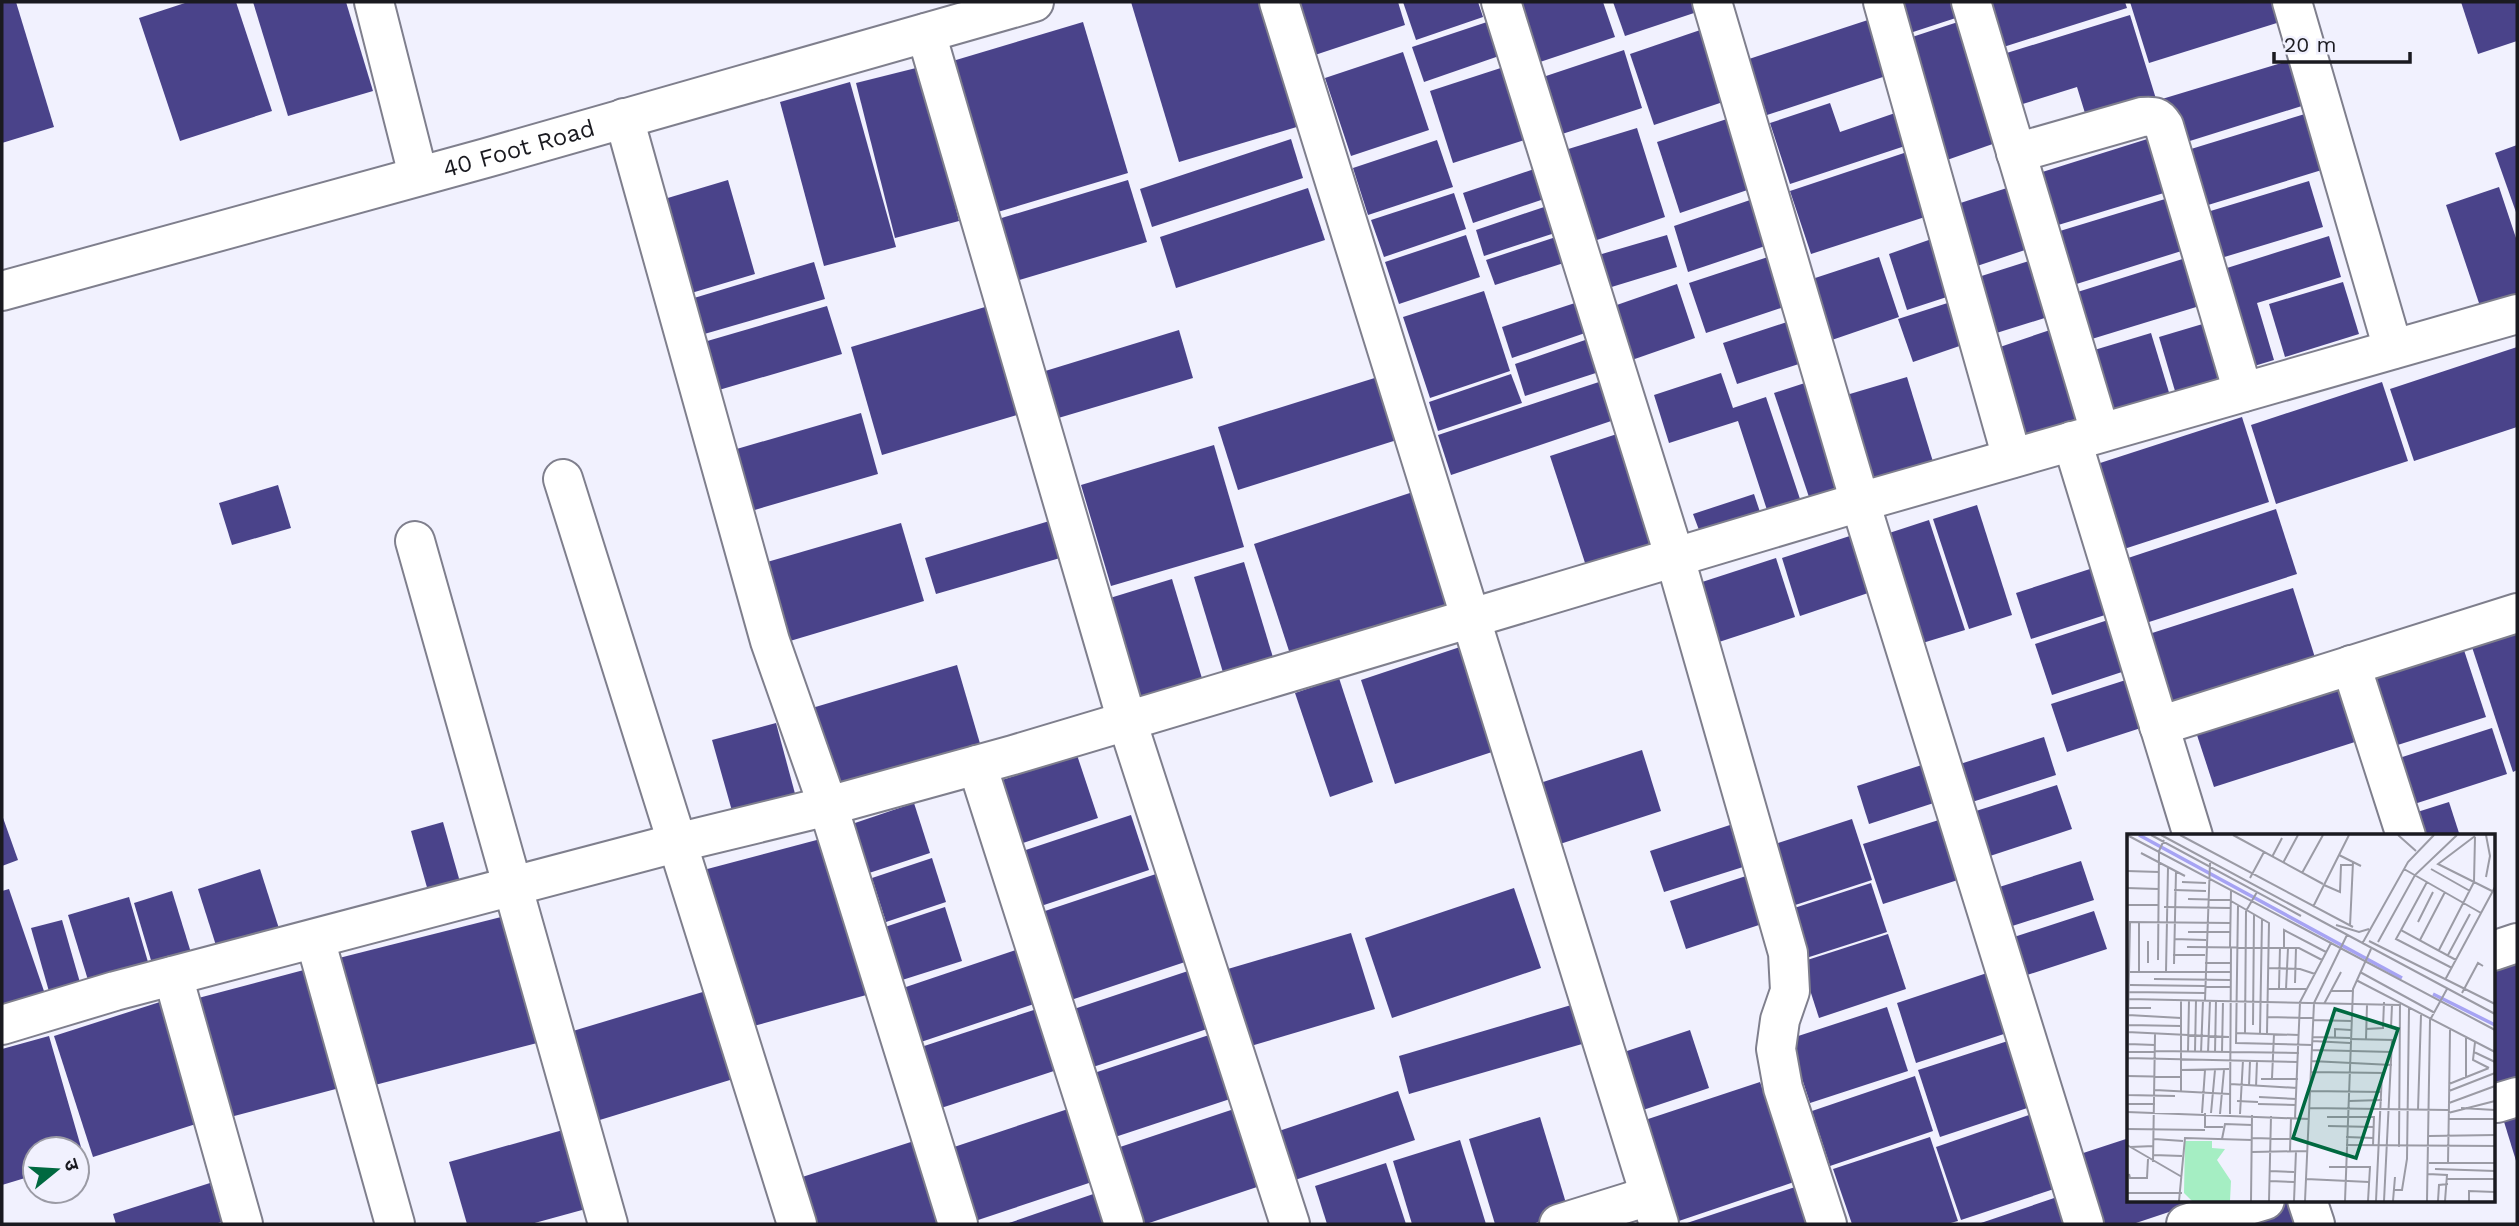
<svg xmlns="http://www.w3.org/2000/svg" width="2519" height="1226" viewBox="0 0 2519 1226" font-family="'Work Sans','Noto Sans Devanagari',sans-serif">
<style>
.building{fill:#4a438a}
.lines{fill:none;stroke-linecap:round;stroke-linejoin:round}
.street-casing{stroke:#7f7f8d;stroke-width:42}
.street{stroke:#fff;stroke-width:38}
.labels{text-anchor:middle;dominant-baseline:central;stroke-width:7;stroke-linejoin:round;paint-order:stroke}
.street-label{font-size:24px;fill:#1a1a20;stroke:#f1f1fe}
.inset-river{fill:none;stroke:#a6a3f3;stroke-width:3.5}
.inset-road{fill:none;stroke:#9b9ba5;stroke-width:2}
.view{fill:#006940;fill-opacity:0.15;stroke:#006940;stroke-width:3.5}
.inset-edge{fill:none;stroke:#1a1a20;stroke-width:3.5}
</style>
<rect width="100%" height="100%" fill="#f1f1fe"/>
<g class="building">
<polygon points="2,2 16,2 54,127 2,143"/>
<polygon points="188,2 236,2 272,111 180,141 139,18"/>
<polygon points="253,2 346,2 373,91 288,116"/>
<polygon points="1131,2 1263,2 1300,126 1179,162"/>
<polygon points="1290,2 1398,2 1405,25 1309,57"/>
<polygon points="1403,2 1478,2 1483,17 1416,40"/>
<polygon points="1513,2 1603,2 1615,37 1534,64"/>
<polygon points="1613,2 1700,2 1703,10 1625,36"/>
<polygon points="1896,2 1967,2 1971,13 1907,34"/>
<polygon points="1979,2 2125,2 2127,8 1994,50"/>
<polygon points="2130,2 2284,2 2290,19 2149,63"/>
<polygon points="2461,2 2517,2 2517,41 2478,54"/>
<polygon points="2130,15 2157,102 2088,123 2077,87 2013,107 1997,56"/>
<polygon points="1874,18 1892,74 1767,115 1749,59"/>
<polygon points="1967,19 2007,139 1947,160 1906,39"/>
<polygon points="1083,22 1128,173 991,214 946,63"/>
<polygon points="1487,22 1499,56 1424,82 1412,47"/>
<polygon points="1709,27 1732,99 1654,125 1630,54"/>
<polygon points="1624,50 1642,108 1556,136 1537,79"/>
<polygon points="1403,52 1429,130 1351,156 1325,78"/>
<polygon points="2291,60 2305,105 2177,145 2162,99"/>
<polygon points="1513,64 1537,136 1453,163 1430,91"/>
<polygon points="920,67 959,221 895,238 856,83"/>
<polygon points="850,82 896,247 824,266 780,102"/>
<polygon points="1830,103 1840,132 1898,112 1908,145 1790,184 1770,123"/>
<polygon points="2308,113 2325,169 2195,209 2178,153"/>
<polygon points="1739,115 1762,185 1680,213 1657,142"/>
<polygon points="1637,128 1665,217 1594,241 1565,150"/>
<polygon points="2160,135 2177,189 2045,229 2030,176"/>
<polygon points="1291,139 1303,178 1152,227 1140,189"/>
<polygon points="1437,140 1453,187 1368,215 1353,168"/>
<polygon points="2517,145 2517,215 2495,153"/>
<polygon points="1910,151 1931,215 1811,254 1790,191"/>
<polygon points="1540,167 1550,197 1473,223 1463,193"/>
<polygon points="728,180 755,274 688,294 661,200"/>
<polygon points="1128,180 1147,242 1013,282 995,220"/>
<polygon points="2309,181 2323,227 2208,262 2194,216"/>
<polygon points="2010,187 2031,248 1968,269 1948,207"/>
<polygon points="2499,187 2517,241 2517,301 2482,312 2446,205"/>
<polygon points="1308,188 1325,240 1176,288 1160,237"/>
<polygon points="1454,193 1466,229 1384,257 1371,220"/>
<polygon points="2175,196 2191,248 2067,287 2050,234"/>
<polygon points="1753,199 1768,245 1688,272 1674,226"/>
<polygon points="1553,204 1561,231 1484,256 1476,230"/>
<polygon points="1466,235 1480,277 1399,304 1385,262"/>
<polygon points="1562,235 1570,261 1495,285 1486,260"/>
<polygon points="1667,235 1677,267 1605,289 1595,256"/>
<polygon points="1940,236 1959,293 1907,310 1889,254"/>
<polygon points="2329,236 2341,277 2257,303 2274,360 2241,370 2211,273"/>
<polygon points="1771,256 1787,306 1706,333 1689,283"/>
<polygon points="2192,256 2206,304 2082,342 2068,295"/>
<polygon points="1879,257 1899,317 1826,342 1806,281"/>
<polygon points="2032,260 2051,316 1990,335 1972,279"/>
<polygon points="814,262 825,299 694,337 684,301"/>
<polygon points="2343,282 2359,334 2285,357 2269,304"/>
<polygon points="1677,284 1695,338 1629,361 1611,307"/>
<polygon points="1484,291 1510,371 1430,398 1403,317"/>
<polygon points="1963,298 1977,340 1913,362 1898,319"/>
<polygon points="1578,302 1588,332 1512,358 1502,327"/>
<polygon points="827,306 842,354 712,392 697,344"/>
<polygon points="985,307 1017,415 882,455 851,347"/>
<polygon points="2216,320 2233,374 2175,391 2159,337"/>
<polygon points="1790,321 1805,362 1737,384 1723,343"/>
<polygon points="1179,330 1193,378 1055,419 1042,372"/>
<polygon points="2050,330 2082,424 2025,443 1994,349"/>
<polygon points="2151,333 2171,399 2102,420 2081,354"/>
<polygon points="1591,338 1602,371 1525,396 1515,364"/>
<polygon points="2517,347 2517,427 2414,461 2390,389"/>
<polygon points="1721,373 1733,408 1766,397 1800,499 1767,510 1738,421 1669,443 1654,395"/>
<polygon points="1511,374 1522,403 1438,431 1429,402"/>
<polygon points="1381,376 1400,439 1238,490 1218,427"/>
<polygon points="1907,377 1934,465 1870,484 1843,396"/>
<polygon points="1608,379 1620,418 1451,475 1438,435"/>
<polygon points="1814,380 1847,484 1809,497 1774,393"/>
<polygon points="2382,382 2408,461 2276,504 2251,425"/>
<polygon points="861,413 878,474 741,514 723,453"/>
<polygon points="2242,417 2269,502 2124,549 2097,464"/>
<polygon points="1623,432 1662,548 1588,572 1550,456"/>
<polygon points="1214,445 1244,547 1111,586 1081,485"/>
<polygon points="278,485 291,528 232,545 219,503"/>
<polygon points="1416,491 1453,605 1291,657 1254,544"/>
<polygon points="1754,494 1762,518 1702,538 1693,514"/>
<polygon points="1977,505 2012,615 1969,629 1933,519"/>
<polygon points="2276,509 2297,574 2146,623 2125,559"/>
<polygon points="1056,519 1067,556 936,594 925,558"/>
<polygon points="1929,520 1965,630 1916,645 1880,536"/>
<polygon points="901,523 924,601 780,644 757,565"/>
<polygon points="1859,533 1877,590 1800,616 1782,558"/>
<polygon points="1776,558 1795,617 1719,642 1699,583"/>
<polygon points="1244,562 1275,664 1225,679 1194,577"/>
<polygon points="2093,568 2108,614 2031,639 2016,593"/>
<polygon points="1172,579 1204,685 1142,704 1110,598"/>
<polygon points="2293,588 2318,667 2174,714 2149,634"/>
<polygon points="2111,619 2128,670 2052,695 2035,644"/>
<polygon points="2517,622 2517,770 2513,772 2469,638"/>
<polygon points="2460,638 2486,717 2385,749 2360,671"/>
<polygon points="1460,647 1495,751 1395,784 1361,680"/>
<polygon points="957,665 981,747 835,791 812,708"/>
<polygon points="1339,678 1373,782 1330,797 1295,693"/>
<polygon points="2132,678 2147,726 2067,752 2051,704"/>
<polygon points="2338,679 2358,741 2214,787 2194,726"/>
<polygon points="776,723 797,801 734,818 712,740"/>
<polygon points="2492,728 2507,774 2405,807 2390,761"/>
<polygon points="2044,737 2056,775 1969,803 1957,765"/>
<polygon points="1642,750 1661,811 1560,844 1540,783"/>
<polygon points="1077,755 1098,818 1020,844 999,781"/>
<polygon points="1931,762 1943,800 1869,824 1857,786"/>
<polygon points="2057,785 2072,829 1990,856 1976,811"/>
<polygon points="2449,802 2460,836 2418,836 2411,814"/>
<polygon points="914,803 930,853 869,873 852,824"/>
<polygon points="2,815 18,860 2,866"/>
<polygon points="1131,815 1149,870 1032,909 1014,854"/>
<polygon points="1945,818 1964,878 1883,904 1863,844"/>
<polygon points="1852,819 1872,880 1786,908 1766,847"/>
<polygon points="443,822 462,889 430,898 411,831"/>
<polygon points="1730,825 1743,867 1664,892 1650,851"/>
<polygon points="828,837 870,994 739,1030 696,872"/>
<polygon points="932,858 946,902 886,922 872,878"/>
<polygon points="2081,861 2094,900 2006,928 1993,889"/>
<polygon points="260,869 282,938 220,958 198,889"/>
<polygon points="1162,872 1191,960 1059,1004 1030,916"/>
<polygon points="1746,876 1762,924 1686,949 1670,901"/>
<polygon points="1871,883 1887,932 1800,960 1785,911"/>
<polygon points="1514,888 1541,968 1392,1018 1365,938"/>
<polygon points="9,889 46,997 2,1013 2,891"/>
<polygon points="172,891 192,956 153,967 134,903"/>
<polygon points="129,897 148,962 88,980 68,915"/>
<polygon points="945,907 962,961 899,981 882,928"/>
<polygon points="2094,911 2107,949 2027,975 2014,937"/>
<polygon points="509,915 541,1042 371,1086 339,958"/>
<polygon points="62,920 81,986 50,995 31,928"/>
<polygon points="1351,933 1375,1009 1244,1048 1221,971"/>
<polygon points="1888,934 1906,989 1819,1018 1801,962"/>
<polygon points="1025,947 1043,1001 912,1045 894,991"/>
<polygon points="2517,961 2517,1088 2493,1090 2493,969"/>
<polygon points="315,967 347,1086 219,1120 187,1001"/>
<polygon points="1191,970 1210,1028 1084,1070 1065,1012"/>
<polygon points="1996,970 2016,1030 1916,1063 1897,1003"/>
<polygon points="716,988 743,1076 590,1123 563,1034"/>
<polygon points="163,1001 202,1122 93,1157 54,1036"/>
<polygon points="1578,1003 1589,1042 1409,1094 1399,1056"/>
<polygon points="1887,1007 1908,1071 1810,1103 1789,1039"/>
<polygon points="1040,1008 1060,1069 935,1110 915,1049"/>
<polygon points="1690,1030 1709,1088 1637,1112 1618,1054"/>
<polygon points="1209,1035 1230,1099 1103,1141 1082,1077"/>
<polygon points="49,1036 85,1161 77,1163 77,1149 35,1149 35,1175 2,1185 2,1049"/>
<polygon points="2014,1039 2036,1105 1940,1137 1918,1070"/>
<polygon points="1915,1076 1933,1131 1830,1166 1812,1111"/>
<polygon points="1760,1082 1794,1182 1670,1224 1636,1123"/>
<polygon points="1398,1091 1415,1140 1286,1183 1270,1134"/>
<polygon points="1077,1106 1101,1179 972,1222 948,1149"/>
<polygon points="2517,1107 2517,1164 2501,1112"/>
<polygon points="1237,1108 1263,1185 1146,1224 1126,1224 1102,1153"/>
<polygon points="2038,1112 2063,1186 1961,1220 1936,1147"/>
<polygon points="1540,1117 1569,1213 1532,1224 1495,1224 1469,1139"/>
<polygon points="570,1128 593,1207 531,1224 467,1224 449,1162"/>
<polygon points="1930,1137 1958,1221 1947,1224 1852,1224 1833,1169"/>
<polygon points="2129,1138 2129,1200 2205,1200 2133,1224 2093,1224 2071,1157"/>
<polygon points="1460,1140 1486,1224 1412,1224 1393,1161"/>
<polygon points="914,1141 941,1224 811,1224 796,1179"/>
<polygon points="1386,1163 1406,1224 1327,1224 1315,1186"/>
<polygon points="210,1183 222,1222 214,1224 116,1224 113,1214"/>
<polygon points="1798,1186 1811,1224 1684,1224"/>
<polygon points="1105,1190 1116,1224 1006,1224"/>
<polygon points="2063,1195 2073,1224 1978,1224"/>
<polygon points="2288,1202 2295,1224 2220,1224"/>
</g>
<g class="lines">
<g class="street-casing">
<g id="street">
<polyline points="374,2 418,175"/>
<polyline points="1279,2 1659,1224"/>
<polyline points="1501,2 1675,558 1788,953 1790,991 1780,1020 1776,1049 1783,1088 1827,1224"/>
<polyline points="1712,2 1860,502 2084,1224"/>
<polyline points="1883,2 2012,458"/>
<polyline points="1971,2 2100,432"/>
<polyline points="2292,2 2393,349"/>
<polyline points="926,33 1127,721 1290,1224"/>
<polyline points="624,118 770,641 828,806 958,1224"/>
<path d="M2016 153 2142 117C2154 116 2158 116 2164 126L2243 392"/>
<path id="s1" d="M2 291 486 158 1034 2"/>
<polyline points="2072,441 2193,836"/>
<polyline points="563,479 797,1224"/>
<polyline points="415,541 608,1224"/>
<polyline points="2351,665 2406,836"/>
<polyline points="2159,726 2517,613"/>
<polyline points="977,765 1124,1224"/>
<polyline points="315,939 395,1224"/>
<polyline points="2493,951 2517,943"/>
<polyline points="173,976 243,1224"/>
<polyline points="2,1025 115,991 676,843 828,806 1013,755 1860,502 2517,314"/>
<polyline points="2497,1103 2517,1097"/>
<polyline points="2307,1200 2315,1224"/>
<polyline points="1559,1224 1649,1196"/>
<polyline points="2186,1224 2265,1200"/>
</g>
</g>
<use href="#street" class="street"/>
</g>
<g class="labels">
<g class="street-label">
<text stroke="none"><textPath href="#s1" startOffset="536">40 Foot Road</textPath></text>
</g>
</g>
<g transform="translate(2127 834)">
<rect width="368" height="368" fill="#f1f1fe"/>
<path d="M58 307H85V314L98 315 90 326 104 347 103 367H65L57 359Z" fill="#a5eec3"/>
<path class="inset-river" d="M12 1 275 144M306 160 368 191"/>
<path class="inset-road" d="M0 1 368 196M24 1 174 82M34 1 368 180M53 1 226 93M106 1 196 50M271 1 289 17M348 2 311 30 365 57M14 19 58 42M212 21 234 32M145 23 155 4M156 29 171 1M277 35 354 79M304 35 343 57M0 37 32 38M175 39 196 1M359 43 363 22 359 1M123 44 137 18M55 48 79 49M197 51 213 58 214 31H226M0 54 32 55M47 56 79 57M61 65 104 66M104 67 142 89 140 199M0 71H32M111 71 109 209 185 211M37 73 104 74M186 73 222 1M2 88 104 89M291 88 306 58M209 91 232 98 242 95M223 92 226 28M274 96 300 48M61 98H103M47 105 79 106M293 106 318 58M21 107V129M242 107 368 170M251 108 288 41 330 1M235 110 281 28 307 1M60 113 172 114 195 126M103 113 104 56M157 113V96L199 118M312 116 347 48 348 3M46 121H78M321 121 343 80M31 126 32 17 37 6M78 129H104M47 130 49 37M141 134 173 135 188 140M325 134 269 105 274 96 329 126M3 138H104M12 138V88M39 138 41 33M233 138 308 179M27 145 103 146M229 146 368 218M318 146 368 53M168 149 169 114M3 151 78 152M78 153H103M152 154 153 113M141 155H179M159 155 161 114M204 157H225M2 158 78 159M335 159 351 129 356 132M2 165 273 171M54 166V257M78 166 83 29M197 170 214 138M2 174H24M1 181 54 184M140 183 186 184M186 186 224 187M1 191 54 192M126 191 127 81M264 194 265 171M239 195 256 194 257 168M0 198 102 203M109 199 172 201M118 199 119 77 130 58M133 199 135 85M185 203 223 204M208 203V195L224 196M223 205 267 206M239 205 240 171M185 207 223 209M348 208 346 226 362 234M1 210 28 211M185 216 265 218M28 217 172 219M61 217 62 166M68 217 69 166M0 218H28M95 218 96 167M347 218 368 228M74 219 76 166M81 219 83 166M88 219 89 166M0 224 171 228M184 227 265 231M0 236 3 88M53 236 102 235M184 238 258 239M0 242 53 243M339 243V204M145 244 147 200M134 245H171M103 250 170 254M322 250 362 234M122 252 123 227M129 253 130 227M0 254V261L48 262M28 256 103 260M183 257 255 258M322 257 368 239M132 263 169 265M110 267 131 268M222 267 255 266M322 269 323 196M0 270H28M131 270 169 271M183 274 321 276M334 274 368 276M291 276 294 181M0 278 182 285M75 279 78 236M78 279V293H96M84 279 88 236M321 279 368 267M93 280 97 236M103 280 104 113M113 280 116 226M200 283H247M168 284 173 168 204 109M321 285H368M201 292 247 293M0 295 78 296M302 302 368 301M219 303 246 304M125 304 163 305M27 305 56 307M95 305 98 290 125 291M0 311 55 343M219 311 368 312M246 312 247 282M3 313 27 312M272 313 273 170M163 317 164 284M125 318 181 317M26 321 55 322M26 328 28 200M302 329H368M321 329 322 269 368 252M202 333H243L241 367M308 335 368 337M143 337 167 338M2 340 3 344H20L21 325M301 340 320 341 318 367M179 345 242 348M320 345H368M143 347 167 348M267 356H275L280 325 282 174M0 359H55M52 367 58 304 125 306M124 367 125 281M142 367 144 282M167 367 169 317M178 367 187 169 220 101M218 367 226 155 244 115M249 367 255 239M257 367 265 206M266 367 268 343M300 367 303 186 320 155M311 367 312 351 321 350M342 367V357L368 358"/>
<path class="view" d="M208 175 271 195 229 324 166 304Z"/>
<rect width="368" height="368" class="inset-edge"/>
</g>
<rect width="2519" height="1226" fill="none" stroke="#1a1a20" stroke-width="7"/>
<g transform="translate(56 1170) rotate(72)"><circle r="33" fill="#f1f1fe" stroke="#9b9ba5" stroke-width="2"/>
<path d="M0-5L12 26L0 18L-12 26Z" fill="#006940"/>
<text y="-10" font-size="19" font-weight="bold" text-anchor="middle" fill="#1a1a20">उ</text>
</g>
<path d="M2274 52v10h136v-10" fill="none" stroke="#1a1a20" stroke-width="3.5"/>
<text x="2284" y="52" font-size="21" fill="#1a1a20" stroke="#f1f1fe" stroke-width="5" paint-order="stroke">20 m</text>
</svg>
